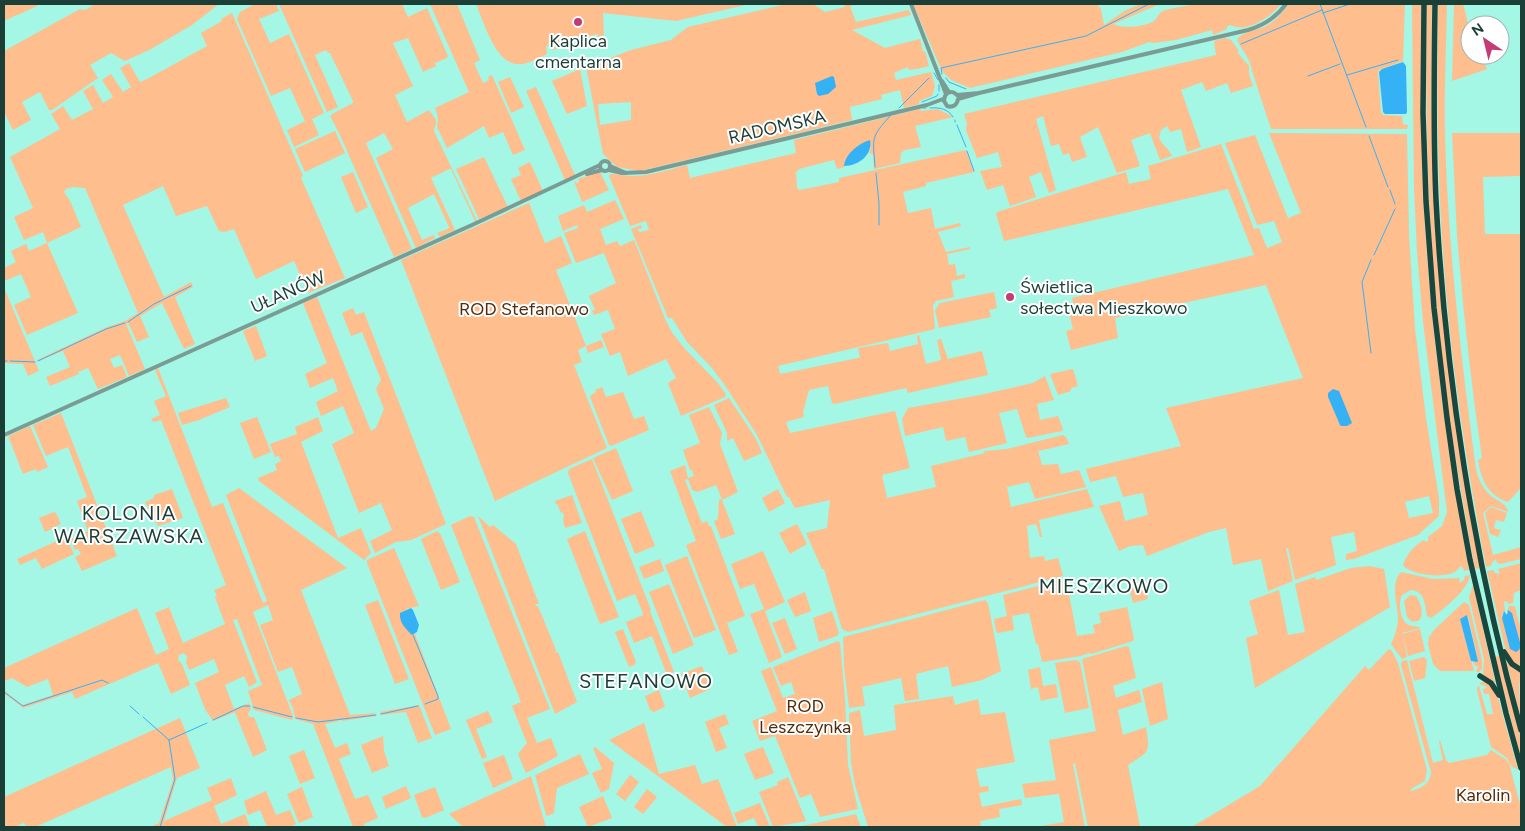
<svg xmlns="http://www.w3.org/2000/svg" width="1525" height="831" viewBox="0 0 1525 831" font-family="Figtree,sans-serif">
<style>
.green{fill:#ffbe8e;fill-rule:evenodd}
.water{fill:#35b2f6}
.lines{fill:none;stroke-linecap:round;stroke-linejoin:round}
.stream{stroke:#35b2f6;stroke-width:1}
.tertiary{stroke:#7b9c94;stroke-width:4}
.motorway{stroke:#19463d;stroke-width:5.5}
.poi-dot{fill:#c43b76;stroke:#fff;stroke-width:2}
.labels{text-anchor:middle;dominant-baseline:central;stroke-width:4;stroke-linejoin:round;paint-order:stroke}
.poi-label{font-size:18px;fill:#1b3e37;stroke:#fff}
.street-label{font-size:18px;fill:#1b3e37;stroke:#fff}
.park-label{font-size:18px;fill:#522d0d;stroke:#fff}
.quarter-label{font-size:20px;letter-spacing:1px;fill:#1b3e37;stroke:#fff}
</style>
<rect width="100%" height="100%" fill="#a3f7e4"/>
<g class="green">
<path d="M4 4H40C29 11 16 15 4 21Z"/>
<polygon points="95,4 219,4 192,25 151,49 125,61 111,53 90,65 98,78 52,110 49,110 40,92 22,102 31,120 13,130 4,112 4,51 80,9 85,10"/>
<polygon points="255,4 276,4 279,11 259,19 270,43 289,34 324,113 312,119 319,135 294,147 287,130 305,121 290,88 271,96 237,19 240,12"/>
<path d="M279 4H402L408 17 427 8 448 56 447 58 435 63 436 66 423 72 408 38 393 43 413 86 395 95 407 122 429 110C431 114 436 118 436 122 436 125 434 128 434 131L477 221H475L451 169H449L431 178 455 230 440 237 437 233 448 229 449 227 434 194 408 208 422 240 434 235 435 238 416 248 376 158 393 149 384 133 366 143 412 249 394 257 339 133 330 116 334 113 353 103V101L330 53H328L326 50 315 55 338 107 327 112Z"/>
<polygon points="430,4 457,4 480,60 474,63 483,83 489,80 488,77 492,75 525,150 513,155 503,132 489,138 484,126 447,148 438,129 437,129 438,117 435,108 469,92"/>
<path d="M476 4H750L676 21 603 13 604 35 598 37V34L559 43 560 48 552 50 551 45 546 46 547 54C540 57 530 63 522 64 496 68 484 22 476 4Z"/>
<path d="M786 4H813L825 12 845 7 844 4H860L850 6 856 22 909 10 911 15 852 30 885 48 920 39 923 52 925 51 929 66 917 69 909 70 908 67 894 73 896 80 931 72 935 86 932 96 919 101V104L904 108 900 90 881 95 882 99 850 107 852 120 640 171 617 167 603 154 586 67 631 50 671 40 688 27ZM631 102V120L600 125 598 104Z"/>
<path d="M913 4H1097L1101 9 1104 25 1126 10 1141 4H1160L1113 24C1123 29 1144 27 1154 21 1158 17 1159 12 1165 10 1202 0 1243 4 1281 4 1272 16 1246 34 1231 25L1227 26V29L1213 35 1212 30 1176 40 1154 43 1149 42 1122 52 970 88 951 80 942 71Z"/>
<path d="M1289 4H1405L1403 61 1379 70 1378 72 1381 112 1383 115 1402 116 1403 124 1408 125 1407 129H1271L1252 71C1251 59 1242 51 1237 40 1242 31 1257 31 1266 26 1275 21 1283 13 1289 4Z"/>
<path d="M1412 4H1421C1422 66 1421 128 1423 190 1429 317 1446 445 1469 570L1464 571 1463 568 1460 566C1455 581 1411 576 1403 565 1407 553 1414 546 1424 540L1426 542 1428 541V537L1442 526 1447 512 1423 322 1417 252 1414 189Z"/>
<path d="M1427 4H1432L1431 103 1441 298 1480 568 1475 569C1458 479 1444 390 1436 299 1427 201 1425 102 1427 4Z"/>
<path d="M1438 4H1444L1447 6C1446 49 1444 92 1445 135 1448 247 1461 358 1476 469 1478 479 1483 488 1490 495 1496 501 1507 503 1508 512L1491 506 1483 513 1493 555 1521 547V559L1500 564 1497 563 1496 559 1492 562V565L1491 564V566L1486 567C1465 458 1449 349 1442 238 1437 160 1437 82 1438 4Z"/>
<path d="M1454 4H1463C1469 24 1470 34 1470 55H1481L1487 69 1452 81Z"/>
<polygon points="232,13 303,176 301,178 345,278 308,293 294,261 256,279 234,229 224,232 219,231 207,206 176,216 163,186 123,205 164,297 191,282 193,287 175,297 195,344 184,349 183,347 162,303 140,316 149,337 137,342 128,323 126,324 145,369 129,376 120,355 110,359 114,368 122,365 127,377 98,389 88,368 78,372 79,374 50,386 46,377 70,367 63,351 38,361 37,360 107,327 125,321 138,313 85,188 73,187 66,189 64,192 70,201 81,227 47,243 78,313 27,335 14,305 31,297 21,274 4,281 4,268 16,262 11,251 26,244 29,251 47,243 43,232 24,240 14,217 33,208 10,157 60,129 51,114 63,106 72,120 93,109 83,91 93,85 103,103 113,97 102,80 111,74 123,92 131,87 120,68 129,63 140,82 149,78 207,46 201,33 222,21 221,19"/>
<path d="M1225 38 1231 40 1239 51 1237 52 1249 66V74L1253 86 1231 93 1227 83 1206 91 1202 82 1181 90 1201 147 1187 152 1181 129 1170 132 1167 126 1161 130 1159 138C1162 145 1169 149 1172 156L1160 160 1150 133 1131 140 1140 166 1117 173 1098 127 1080 137 1087 157 1072 162 1069 153 1063 155 1059 144 1051 146 1043 116 1036 119 1056 190 1049 193 1041 172 1029 177 1036 197 1010 206 1003 185 987 190 980 171 1002 167 998 152 977 158 966 130 967 123 964 114 1216 55 1214 41Z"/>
<polygon points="580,69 587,106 567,114 552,81"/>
<polygon points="510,77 524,107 511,113 498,82"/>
<polygon points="536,87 575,175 565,180 526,91"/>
<path d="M920 109 921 111 938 109 953 117 915 126 921 147 905 150 901 153 900 163 874 169 873 154 869 153 871 147C861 151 845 154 844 166L845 167 837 169 834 160 799 169 796 172 797 188 800 190 839 182V178L966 150 974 172 926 183V186L903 192 908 213 931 208 935 229 960 223 961 226 938 232 946 252 970 247V249L947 254 949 265 955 264 957 276 965 274V278L951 281 954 297 936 301 933 305 935 329 778 366 780 374 858 358 860 357 858 348 888 343 890 351 918 344 917 336 919 335 926 364 941 360 937 340 941 339 948 359 982 351 988 375 908 393 906 388 834 404 832 403 828 386 809 390 803 412 804 417 786 422 790 433 895 411 910 468 882 475 887 498 936 487 931 466 985 453 984 451 1007 449 1063 435 1066 437 1069 444 1038 451 1042 465 1058 464 1061 474 1079 470 1086 487 1035 499 1029 482 1007 487 1011 507 1087 489 1094 507 1039 520 1042 537H1040L1037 526 1035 524 1027 526 1030 558 1044 556 1045 561 1058 558 1063 576 848 632 842 629 824 569H822L806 533 827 528 830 500 795 508 789 497H787L757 435 726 387 712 368 687 342 672 318H668L631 229 641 225 642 228 638 229 639 232 649 230 646 221 630 226 609 176 610 174C617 174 626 176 634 176 652 176 670 169 687 165L690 178 796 153 794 140Z"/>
<polygon points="335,131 345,153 305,172 295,149"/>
<path d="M1269 133 1407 134 1409 235 1415 328 1426 418 1439 498V516L1418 535 1354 559 1346 560V554L1357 551 1354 532 1331 537 1336 565 1295 580 1288 548H1286L1293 581 1268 591 1261 559 1233 565 1226 528 1209 532 1147 556 1143 545 1130 546 1119 551 1099 506 1120 501 1125 521 1148 515 1143 493 1123 497 1116 476 1090 482 1086 469 1181 446 1166 408 1303 378 1266 285 1115 318 1118 338 1071 350 1066 331 1073 329 1069 313 1075 311 1072 298 1254 255 1228 189 1004 241 996 214 997 212 1126 172 1129 184 1151 179 1148 166 1221 144 1254 229 1259 228 1267 248 1282 242 1274 221 1257 225 1225 143 1255 135 1288 218 1301 213ZM1429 496 1433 513 1409 518 1405 502Z"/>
<path d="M1452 133H1521V185L1520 176 1483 177 1485 234H1521V488L1508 502C1488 496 1481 479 1478 460L1482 458C1471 384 1463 310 1457 235 1455 201 1454 167 1452 133Z"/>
<polygon points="484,157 508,207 479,219 456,169"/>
<polygon points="530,162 543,191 521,201 511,179 521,175 518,168"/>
<polygon points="353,172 368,207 356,213 341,177"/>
<polygon points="600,172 609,190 582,202 574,181 577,183 579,182 578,179"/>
<polygon points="615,200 624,219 600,229 606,245 617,241 620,246 634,240 666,321 673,334 686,350 717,382 726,394 725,397 681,416 668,383 676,378 666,359 628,376 620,352 610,356 601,334 615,329 608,310 594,315 592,311 595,310 589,296 616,283 604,253 576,263 564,233 578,228 577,225 563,231 558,216 584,205 587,212"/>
<polygon points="529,203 545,243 561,236 572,263 556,270 586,346 601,340 604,347 588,353 586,346 578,350 582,362 574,365 607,448 495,501 401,260"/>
<polygon points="5,290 39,371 28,376 23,364 4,363"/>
<polygon points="994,292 997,308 989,310 991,317 939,328 935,310 940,303"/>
<polygon points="317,297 371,431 376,428 384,409 376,389 381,380 362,332 351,336 342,313 353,308 356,315 364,312 446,524 411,540 396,542 375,553 370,541 392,530 381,503 359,513 332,444 354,433 343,406 321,416 316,402 338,391 333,378 310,388 305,374 327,363 303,303"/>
<polygon points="256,326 267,356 255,361 243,331"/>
<polygon points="158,368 212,507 223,503 263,603 267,601 226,495 239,488 347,568 301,590 350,715 375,713 376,716 342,721 341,719 338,719 339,721 325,724 335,748 347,743 351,754 339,759 355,799 368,795 378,818 364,824 365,827 353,827 313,724 295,719 293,708 289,700 302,694 292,667 278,672 260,625 273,620 268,605 253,612 293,716 292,720 254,710 248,691 262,685 237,619 233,620 257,682 249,687 244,676 225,685 234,709 249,703 251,709 248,713 249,717 254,717 267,750 253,757 235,712 213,721 205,709 195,683 219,672 214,659 189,670 186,662 187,656 183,653 179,655 178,660 182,664 190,685 171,694 158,663 75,699 72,692 23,708 4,693 4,690 22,705 53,695 48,679 27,687 12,678 4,681 4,668 137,608 156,655 169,649 155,613 169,607 183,643 225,624 215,597 217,596 214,590 226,585 161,420 154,422 151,419 160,415 154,401 166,396 155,370"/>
<polygon points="1073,369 1078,386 1071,388 1071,391 1058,395 1050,374"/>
<polygon points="1045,376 1054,400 1037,404 1040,420 1058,416 1063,429 1062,431 1028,438 1026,437 1017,409 999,413 1007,443 969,452 965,437 946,441 943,427 905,436 902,419 908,408 980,395 1033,383"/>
<polygon points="602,387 606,397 623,392 634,419 644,416 649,430 611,446 609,445 590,397 591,395 596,392 595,390"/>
<polygon points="226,398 230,407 199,420 182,425 178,413"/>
<polygon points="729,398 756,439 762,453 744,461 733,438 727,441 727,433 714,405"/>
<polygon points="709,407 722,433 720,444 738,492 722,500 735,534 721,539 714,521 718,519 719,500 722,499 716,485 698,492 692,490 688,479 685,480 702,523 707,521 709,526 711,526 745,616 727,623 738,652 729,655 686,545 696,541 670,471 685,465 688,478 694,476 692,470 690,470 683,450 700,443 689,415"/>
<polygon points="61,413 117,556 82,571 75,557 81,554 78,549 75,550 70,539 88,531 77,501 87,497 68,447 46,456 33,425"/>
<polygon points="257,417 271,452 254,459 240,423"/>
<polygon points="318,417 323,431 301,442 338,538 361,528 371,553 364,560 259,481 258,478 277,470 275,464 281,461 279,456 275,457 270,444 297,434 295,427"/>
<polygon points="30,426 48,467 37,472 36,469 23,474 8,436"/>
<polygon points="616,448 633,491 612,500 593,458"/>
<polygon points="592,459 651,610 650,611 674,672 667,675 652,636 634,643 626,622 643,615 643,613 635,594 617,601 568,473 569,469"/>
<polygon points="172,489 183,518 158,526 145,502 154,498 154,495"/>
<polygon points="778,489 785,503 769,512 762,498"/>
<polygon points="572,495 582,523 565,528 563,520 564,514 560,511 558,505 555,503 555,501"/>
<polygon points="1491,507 1507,513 1504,522 1496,520 1494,528 1501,530 1498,537 1490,534 1485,513"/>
<polygon points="641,511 655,546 635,554 621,519"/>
<polygon points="54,512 56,513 61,524 45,532 39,518"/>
<polygon points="470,516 474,517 550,709 527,718 537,743 551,738 558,756 526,773 518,754 527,743 512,706 521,702 451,525"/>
<polygon points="478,516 490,527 493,525 516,544 519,552 539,604 535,604 536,606 538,606 556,650 555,653 558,652 577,702 555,714"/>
<polygon points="797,524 807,544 790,554 779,533"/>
<polygon points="437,531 440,533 460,582 441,590 421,539"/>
<polygon points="585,531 619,617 600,624 567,539"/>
<polygon points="66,537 74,554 42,569 36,558 20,565 17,559"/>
<polygon points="394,548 419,606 406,609 412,635 415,634 451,729 435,735 367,563 367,560"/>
<polygon points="763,551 785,602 765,611 782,657 769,663 750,614 764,609 754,584 740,589 731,564"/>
<polygon points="687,556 716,630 694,638 665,565"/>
<polygon points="660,559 664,571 644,579 639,567"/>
<polygon points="1521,563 1521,590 1514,593 1513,603 1509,604 1506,601 1504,602 1505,611 1502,614 1510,649 1512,613 1507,611 1509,606 1515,606 1521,631 1521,667 1514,663 1506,652 1487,571 1493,570 1495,573 1500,574 1498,569"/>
<polygon points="1369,566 1384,569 1390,607 1255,688 1246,638 1258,634 1249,601 1279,590 1288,635 1305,632 1295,584 1315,577 1316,580 1351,568"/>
<path d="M1401 572 1433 579 1459 578 1460 583 1464 580 1465 576 1470 575C1469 589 1443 610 1431 618L1427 616C1425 605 1425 591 1411 590L1402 595C1398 603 1400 621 1409 625 1414 627 1417 626 1421 628L1402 633 1407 657 1402 659 1391 644C1395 636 1397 629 1398 621 1399 606 1389 584 1401 572Z"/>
<polygon points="1066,579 1077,636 1095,633 1093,625 1101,623 1099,613 1127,607 1134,639 1133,641 1091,654 1089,653 1081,656 1042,662 1038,644 1036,644 1029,613 1012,616 1014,630 998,633 996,631 994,619 1007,616 1003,595"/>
<polygon points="1144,580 1148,599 1133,603 1128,583"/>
<polygon points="669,584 694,645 673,654 649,592"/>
<polygon points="1473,585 1496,686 1483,675 1484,659 1469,597"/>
<polygon points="805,592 811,611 795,617 787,600"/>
<path d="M1410 595 1416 596C1422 604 1427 625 1411 621L1407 617 1404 601Z"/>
<polygon points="378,600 409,679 395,684 365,605"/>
<polygon points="985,600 988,603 1001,671 982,680 952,687 948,666 916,674 919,699 905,701 901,678 862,687 865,706 849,708 844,667 843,637"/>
<polygon points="1464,602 1469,605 1482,660 1482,669 1479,672 1476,672 1478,666 1475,666 1473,662 1478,660 1468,616 1460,619 1474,671 1440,671 1433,664 1428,644 1429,637 1434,630"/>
<polygon points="832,611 839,633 837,636 819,642 813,618"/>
<polygon points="785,618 797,649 785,654 772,623"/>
<polygon points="623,629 636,662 634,665 629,667 615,632"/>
<polygon points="1420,629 1425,651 1408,656 1402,634"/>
<polygon points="838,641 840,643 845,698 848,765 858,809 820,817 811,794 800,798 775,736 760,741 752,721 777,711 761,671 771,667 783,698 795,694 791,682 781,686 773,667"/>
<path d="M1126 646 1129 647 1136 678 1113 686 1116 698 1139 690 1142 702 1118 710 1123 735 1146 727C1150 753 1150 751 1128 765L1140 827H1088L1075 763 1073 764 1085 827H1036L1064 822 1059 794 1025 798 1022 784 1056 780 1049 740 1096 731 1082 659Z"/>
<path d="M1389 649 1392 651 1398 663 1427 770 1425 781 1411 789V791C1422 788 1430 784 1431 772L1401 665 1402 661 1407 660 1433 763 1443 760 1439 742 1440 740 1446 760 1449 763 1487 755 1491 750 1505 759 1509 763 1521 808V827H1192L1260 786 1365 666 1369 670Z"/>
<polygon points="1500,656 1521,739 1521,759 1495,657"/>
<polygon points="1424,657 1427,660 1425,678 1414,681 1409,661"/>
<polygon points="1076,660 1080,662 1089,708 1065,713 1055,663"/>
<path d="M1506 661 1521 673C1517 688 1521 703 1521 719Z"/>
<polygon points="702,666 710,689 690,698 681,674"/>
<polygon points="1040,667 1043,686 1056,684 1058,697 1041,701 1038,687 1031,689 1028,670"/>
<path d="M1485 681C1493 684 1496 694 1499 701L1518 770 1511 766 1507 758 1491 747 1477 690V687L1479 686 1487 714H1493L1489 694H1484L1483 690 1487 687 1480 684V683Z"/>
<polygon points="1162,682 1168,719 1150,726 1142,689"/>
<polygon points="659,690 665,707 654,712 650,710 645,696"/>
<polygon points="953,696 955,705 978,699 981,715 1005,712 1015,762 976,769 980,787 988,786 989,791 979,793 982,807 1021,799 1022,805 999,809 1000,817 980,821 981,827 868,827 855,785 851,763 849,713 860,710 864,736 896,730 894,705"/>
<polygon points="419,705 432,738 418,743 406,712 381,715 380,712"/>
<polygon points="488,711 493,722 476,729 487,757 482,759 466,720"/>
<polygon points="725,714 729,724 719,728 727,748 716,752 705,722"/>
<polygon points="180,718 200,768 177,778 164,821 212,800 207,788 231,778 237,795 214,806 221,824 245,814 250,827 150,827 159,823 173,780 171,767 35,827 27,827 24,823 14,827 4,827 4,797"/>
<polygon points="644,723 659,774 695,765 702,784 718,779 737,827 727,827 609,740"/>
<polygon points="383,736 384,751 389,766 372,773 361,745"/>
<polygon points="595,747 614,763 609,789 601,793 592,773 602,769 593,748"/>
<polygon points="763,747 774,773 755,780 744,754"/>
<polygon points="304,750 315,778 300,784 289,756"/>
<polygon points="580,754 589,774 557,788 554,813 548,816 546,815 535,775"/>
<polygon points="504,755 513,779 493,788 483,763"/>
<polygon points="630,775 639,782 625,801 616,794"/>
<polygon points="531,776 546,827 463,827 449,814"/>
<polygon points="788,777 806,821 773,827 759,792 778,785 777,782"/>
<polygon points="406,786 411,798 386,809 382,797"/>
<polygon points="302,787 313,817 299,823 287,794"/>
<polygon points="435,787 444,810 425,818 422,817 414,795"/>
<polygon points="647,789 657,797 643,814 634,807"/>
<polygon points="266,791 276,815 290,810 296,824 289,827 267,827 260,810 248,815 244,801"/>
<polygon points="603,796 612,818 588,827 579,807"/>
<polygon points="760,803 770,827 758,827 754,818 738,824 734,813"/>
<polygon points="856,814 861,827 798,827"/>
</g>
<g class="water">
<polygon points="1403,62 1406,66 1407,112 1406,114 1385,114 1383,112 1379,72 1382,69"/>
<polygon points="832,76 834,77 836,87 828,94 819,96 817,94 815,83"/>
<path d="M870 140C873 155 858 166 844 166 845 154 859 143 870 140Z"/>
<polygon points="1333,389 1339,391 1352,423 1347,426 1341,426 1340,425 1328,397 1328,393"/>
<path d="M411 608 413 610 419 625 417 632 412 635C406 629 399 623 400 613Z"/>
<polygon points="1508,610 1512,613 1521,646 1519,650 1516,652 1510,649 1502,618 1504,611 1507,615"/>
<polygon points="1467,615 1478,661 1477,662 1471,661 1460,619"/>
</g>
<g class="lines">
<g class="stream">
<polyline points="1320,4 1366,127"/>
<polyline points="1323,13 1350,4"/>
<polyline points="1241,44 1322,10"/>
<polyline points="934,73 938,80"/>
<polyline points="942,74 941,68 1086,36 1149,4"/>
<polyline points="1347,75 1398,60"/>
<polyline points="1308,76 1340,64"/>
<polyline points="946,78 949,82 966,89"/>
<polyline points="939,91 939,85"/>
<polyline points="922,102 937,96 938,94"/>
<polyline points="899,108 929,78"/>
<polyline points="923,108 926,108"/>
<path d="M930 108C940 107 948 109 953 117"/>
<polyline points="955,120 955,122"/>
<polyline points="957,125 966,147"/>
<polyline points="1369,136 1388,187"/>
<polyline points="967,151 974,171"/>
<path d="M875 167C873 137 870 138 891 115"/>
<polyline points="876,173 879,203 879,225"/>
<polyline points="1390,190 1395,204"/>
<polyline points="1374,255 1395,209"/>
<polyline points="1371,260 1362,282 1371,353"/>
<polyline points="128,322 154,304 191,286"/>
<polyline points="4,361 7,361"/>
<polyline points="10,361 35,362"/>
<polyline points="38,361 106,329 125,323"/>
<polyline points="413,635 438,696 438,699 425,704"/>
<polyline points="4,692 23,706 102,680 108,683"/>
<polyline points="130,706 139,714"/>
<polyline points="253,707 292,717"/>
<polyline points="381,714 418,706"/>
<polyline points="143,717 169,740 175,779 160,827"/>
<polyline points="296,718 318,722 376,715"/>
<polyline points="213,720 243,706 250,706"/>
<polyline points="169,740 207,723"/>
</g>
<g class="tertiary">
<polyline points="911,4 946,94"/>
<polyline points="942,81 949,92"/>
<path d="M979 93 958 99C957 105 953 108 947 106L944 101 945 96C948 91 953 91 957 95L979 93 1248 30C1264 25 1276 18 1286 4"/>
<circle cx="605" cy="166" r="5"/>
<polyline points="610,166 626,173"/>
<polyline points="609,170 622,173 646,172 927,105 943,99"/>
<polyline points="587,174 602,170"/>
<polyline points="4,435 472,225 600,165"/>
</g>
<g class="motorway">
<polyline points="1424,4 1423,113 1426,201 1434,308 1447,418 1457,489 1470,560 1506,713 1521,768"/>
<path d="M1435 4C1434 69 1433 135 1436 200 1445 376 1474 561 1521 730"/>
<polyline points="1504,652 1512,664 1521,670"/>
<polyline points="1480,676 1491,683 1499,695"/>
</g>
</g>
<g class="poi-dot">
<circle cx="578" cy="22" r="5"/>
<circle cx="1010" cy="297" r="5"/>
</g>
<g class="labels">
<g class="poi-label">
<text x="578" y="41">Kaplica<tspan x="578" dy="21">cmentarna</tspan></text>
<text x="1020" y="287" text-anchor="start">Świetlica<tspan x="1020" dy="21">sołectwa Mieszkowo</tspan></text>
</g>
<g class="street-label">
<text transform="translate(777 127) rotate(-13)">RADOMSKA</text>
<text transform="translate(288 292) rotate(-24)">UŁANÓW</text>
</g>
<g class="park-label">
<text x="524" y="309">ROD Stefanowo</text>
<text x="805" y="706">ROD<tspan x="805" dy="21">Leszczynka</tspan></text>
<text x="1483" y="795">Karolin</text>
</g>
<g class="quarter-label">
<text x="129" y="513">KOLONIA<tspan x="129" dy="23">WARSZAWSKA</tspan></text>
<text x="1104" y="586">MIESZKOWO</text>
<text x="646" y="681">STEFANOWO</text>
</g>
</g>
<rect width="1525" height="831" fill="none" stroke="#1b3e37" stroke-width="10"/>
<g transform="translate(1485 40) rotate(325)"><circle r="24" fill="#ffffff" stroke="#a4b2af"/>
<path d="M0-4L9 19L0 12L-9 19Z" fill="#c43b76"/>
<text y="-8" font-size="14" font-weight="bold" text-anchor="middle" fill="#1b3e37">N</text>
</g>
</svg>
